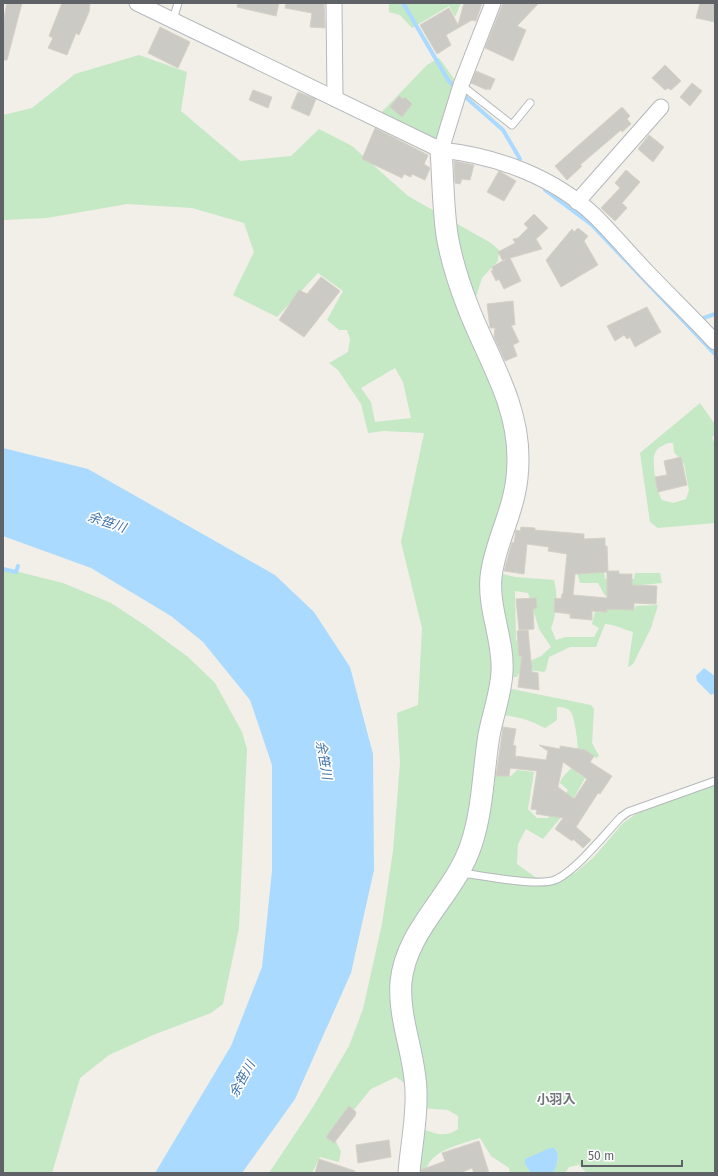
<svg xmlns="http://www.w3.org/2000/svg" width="718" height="1176" viewBox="0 0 718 1176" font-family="'Fira Sans','Noto Sans JP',sans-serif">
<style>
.green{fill:#c5e8c5;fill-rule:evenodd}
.water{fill:#aadaff}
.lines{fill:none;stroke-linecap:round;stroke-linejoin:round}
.stream{stroke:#aadaff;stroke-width:4}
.building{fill:#cccac5;stroke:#d6d1c6;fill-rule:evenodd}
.lane-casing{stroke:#b5b8bc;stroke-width:9}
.street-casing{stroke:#b5b8bc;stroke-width:17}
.secondary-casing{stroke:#b6babf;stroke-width:23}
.lane{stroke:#fff;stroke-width:7}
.street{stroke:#fff;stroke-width:15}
.secondary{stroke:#fff;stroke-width:21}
.labels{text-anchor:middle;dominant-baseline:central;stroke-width:3.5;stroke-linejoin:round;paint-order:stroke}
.water-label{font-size:13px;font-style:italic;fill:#4174aa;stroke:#fff}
.neighbourhood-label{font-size:13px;font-weight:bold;fill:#70757a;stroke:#fff}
</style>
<rect width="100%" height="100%" fill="#f1efe8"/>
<g class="green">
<polygon points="389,3 461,3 455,17 449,6 412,28 400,15 389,12"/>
<path d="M139 55 187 72 181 111 240 161 291 156 319 129 352 146 408 196 491 243 499 250 498 261 482 278 472 310 505 402 513 467 487 570 515 577 554 580C558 596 557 613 551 628L556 640 566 637H594L599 628 592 624 595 612 609 607 608 598 604 594 598 583H580L577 573 604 571 605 579H634L635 573H660L662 583 631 586 618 609H635L636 606 658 605 651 628 633 664 628 667 633 632C622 629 617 625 605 624L596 647H570L549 657 546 670 544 672 521 669 517 677H512L508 673 483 758 501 775 511 776 517 770 534 772 528 809 537 818H548L568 790 560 783C563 773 574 769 577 759 580 752 575 718 571 712 568 708 563 707 557 707V720L545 728C530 720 517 716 501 715L507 688 591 705 594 709 592 743 599 756 596 758 588 752 577 769V773L585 778 567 810 543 839 526 829 518 844 517 864 535 877 547 878 575 873 594 857 623 823 642 810 715 785V1173H587L575 1161 578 1165 569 1167 565 1173H553L558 1160 557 1151 554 1148 545 1151 525 1164 531 1173H510L509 1168 491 1156 480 1138C464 1143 426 1151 426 1173H415L419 1127C433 1133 444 1139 458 1129V1116L448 1110 422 1108 421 1095 396 1077 371 1089 333 1135 341 1152 339 1162 320 1157 312 1173H269L313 1107 349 1046 363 1009 382 924 393 851 400 763 397 713 418 705 422 628 401 542 424 433 384 431 368 433 361 404 338 370 329 363 348 352 350 339 347 330H339L327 320 343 291 318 273 277 317 233 295 254 252 244 223 192 208 127 204 47 218 3 220V115L32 108 75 74ZM395 368 403 382 411 418 375 422 371 402 361 388ZM515 591 528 593 539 629 551 647 541 656 530 661 522 656 516 639Z"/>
<polygon points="439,58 454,79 436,143 378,116 427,65"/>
<path d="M700 403 714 423 715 422V435L712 437 715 445V523L658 528 650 522 640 453ZM668 443H673L674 452 684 464 689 490 686 499 673 503 662 500C657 492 651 462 655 453 658 447 662 446 668 443Z"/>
<polygon points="3,568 63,583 111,603 146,626 188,657 215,683 242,732 247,749 239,928 223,1004 211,1013 153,1035 109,1055 80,1078 52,1173 3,1173"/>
</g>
<g class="water">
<polygon points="3,448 88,469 275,575 314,612 350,667 373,754 374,870 351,973 295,1099 242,1173 155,1173 231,1046 262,967 272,871 272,765 250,700 203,642 171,616 91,568 3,536"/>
<polygon points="704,668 715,676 715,693 711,695 697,681 696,676"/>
<path d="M550 1148H554C561 1154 557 1165 553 1173H531L525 1164V1159Z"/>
</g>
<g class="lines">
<g class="stream">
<polyline points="403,3 448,80 457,89"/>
<polyline points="462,94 503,130 520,159"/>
<polyline points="545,190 592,225 715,354"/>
<polyline points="698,320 715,314"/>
<polyline points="3,569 16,572 18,566"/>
</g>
</g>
<g class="building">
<polygon points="7,3 22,3 7,60 3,60 3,23"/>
<polygon points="62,3 90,3 89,12 79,35 76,33 67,55 48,48 53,38 49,36"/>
<polygon points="238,3 279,3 276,16 237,7"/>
<polygon points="286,3 324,3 325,28 310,27 312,13 285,8"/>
<polygon points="464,3 482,3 476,21 472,20 446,35 451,45 437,54 420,25 449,8 458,25"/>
<polygon points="503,3 539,3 517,26 526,30 513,61 485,48"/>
<polygon points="700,3 715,3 715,22 696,18"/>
<polygon points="160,27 190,42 178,68 148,53"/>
<polygon points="665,65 681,81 671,90 668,88 665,90 652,78"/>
<polygon points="476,71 495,79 490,90 487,88 487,90 471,83"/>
<polygon points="692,83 702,91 690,106 680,97"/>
<polygon points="253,90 272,97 268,108 249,100"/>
<polygon points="298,92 316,99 309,116 291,108"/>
<polygon points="399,96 403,99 405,97 412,104 402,117 390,107"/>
<polygon points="622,107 630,116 627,119 631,124 622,132 621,130 580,165 582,166 567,180 555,166"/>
<polygon points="375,128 428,155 424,164 430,168 425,180 412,174 411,177 404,174 402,178 362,159"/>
<polygon points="649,135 664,147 653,162 638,149"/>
<polygon points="454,161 474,165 470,180 462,179 460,184 455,183"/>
<polygon points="626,170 640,182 622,203 627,208 615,221 601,208 620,188 615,183"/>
<polygon points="499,171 516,181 504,201 487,192"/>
<polygon points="534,214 548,228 536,239 542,249 510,258 521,281 504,289 499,279 496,281 491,271 493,270 492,267 506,259 503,261 498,252 515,243 513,239 518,238 528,228 524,224"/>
<polygon points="578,228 588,236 584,241 598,265 561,287 546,260 572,229 574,232"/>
<polygon points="321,277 340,291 304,337 279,320 299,290 307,294"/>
<polygon points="513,301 515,325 511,325 519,342 513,345 517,356 505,361 494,337 495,328 490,328 487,304"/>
<polygon points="647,307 661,332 635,347 630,337 627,339 624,335 615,341 607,326"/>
<polygon points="681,457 687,485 658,492 655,477 667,475 664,461"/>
<path d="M521 527 535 528V530L584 534V539L605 538V546H607L608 571H619V574H632V585L657 586 656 604 634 603V610L607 609V612L592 611V620L570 618V614L554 612 555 598 561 599 562 594H563L567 554 548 551 549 547 527 544 524 574 504 571 512 542 514 543 516 530 520 531ZM607 572V598L573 595 575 574Z"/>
<polygon points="536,598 537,608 533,609 534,629 519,630 516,599"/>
<polygon points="528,630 532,672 538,673 539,690 518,687 522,656 519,656 517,631"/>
<path d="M503 727 516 729 513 745 516 746 515 756 546 760 548 751 539 745 560 749V746L585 750 594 756 590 762 612 776 600 794 598 793 576 827 591 840 583 848 573 839 572 841 555 829 563 818 536 814 537 810 531 809 537 771 510 768 509 776H496ZM563 762 587 779 574 799 558 787Z"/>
<polygon points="349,1106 356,1112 355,1116 334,1143 326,1137"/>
<polygon points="389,1140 391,1157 358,1163 356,1145"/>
<polygon points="479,1141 489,1173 474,1173 472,1168 460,1173 421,1173 421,1170 445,1161 442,1153"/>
<polygon points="319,1159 355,1171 354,1173 315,1173"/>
</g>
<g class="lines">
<g class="lane-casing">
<g id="lane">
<polyline points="173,20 178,3"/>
<polyline points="461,85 512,125 530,103"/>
<path d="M461 873C481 875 541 888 557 879 577 869 605 834 621 817L628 812 715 781"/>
</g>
</g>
<g class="street-casing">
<g id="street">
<path d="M137 3 441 150C497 156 554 177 595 216 613 234 630 254 647 272 669 295 693 318 715 342"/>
<polyline points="334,3 335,99"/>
<polyline points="441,150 461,85 493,3"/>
<polyline points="577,202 661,107"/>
</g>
</g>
<g class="secondary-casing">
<path id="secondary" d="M409 1173C411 1147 417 1119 416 1093 416 1056 398 1020 401 982 406 929 455 894 471 845 483 810 483 772 489 735 493 714 501 693 502 672 504 640 488 610 491 577 494 548 508 523 514 495 517 483 518 470 518 458 518 402 487 357 468 307 459 284 451 259 447 235 443 207 443 178 441 150"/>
</g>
<use href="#lane" class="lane"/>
<use href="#street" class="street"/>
<use href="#secondary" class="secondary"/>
</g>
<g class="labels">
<g class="water-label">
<text transform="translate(107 522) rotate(19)">余笹川</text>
<text transform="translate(324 760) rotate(80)">余笹川</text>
<text transform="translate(242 1079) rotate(-61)">余笹川</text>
</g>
<g class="neighbourhood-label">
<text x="556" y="1099">小羽入</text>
</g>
</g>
<rect width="718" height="1176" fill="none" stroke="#5f6368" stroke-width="8"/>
<path d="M582 1160v6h100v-6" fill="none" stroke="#5f6368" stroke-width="2"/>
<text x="588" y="1160" font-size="12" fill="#5f6368" stroke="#ffffff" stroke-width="3" paint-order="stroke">50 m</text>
</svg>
